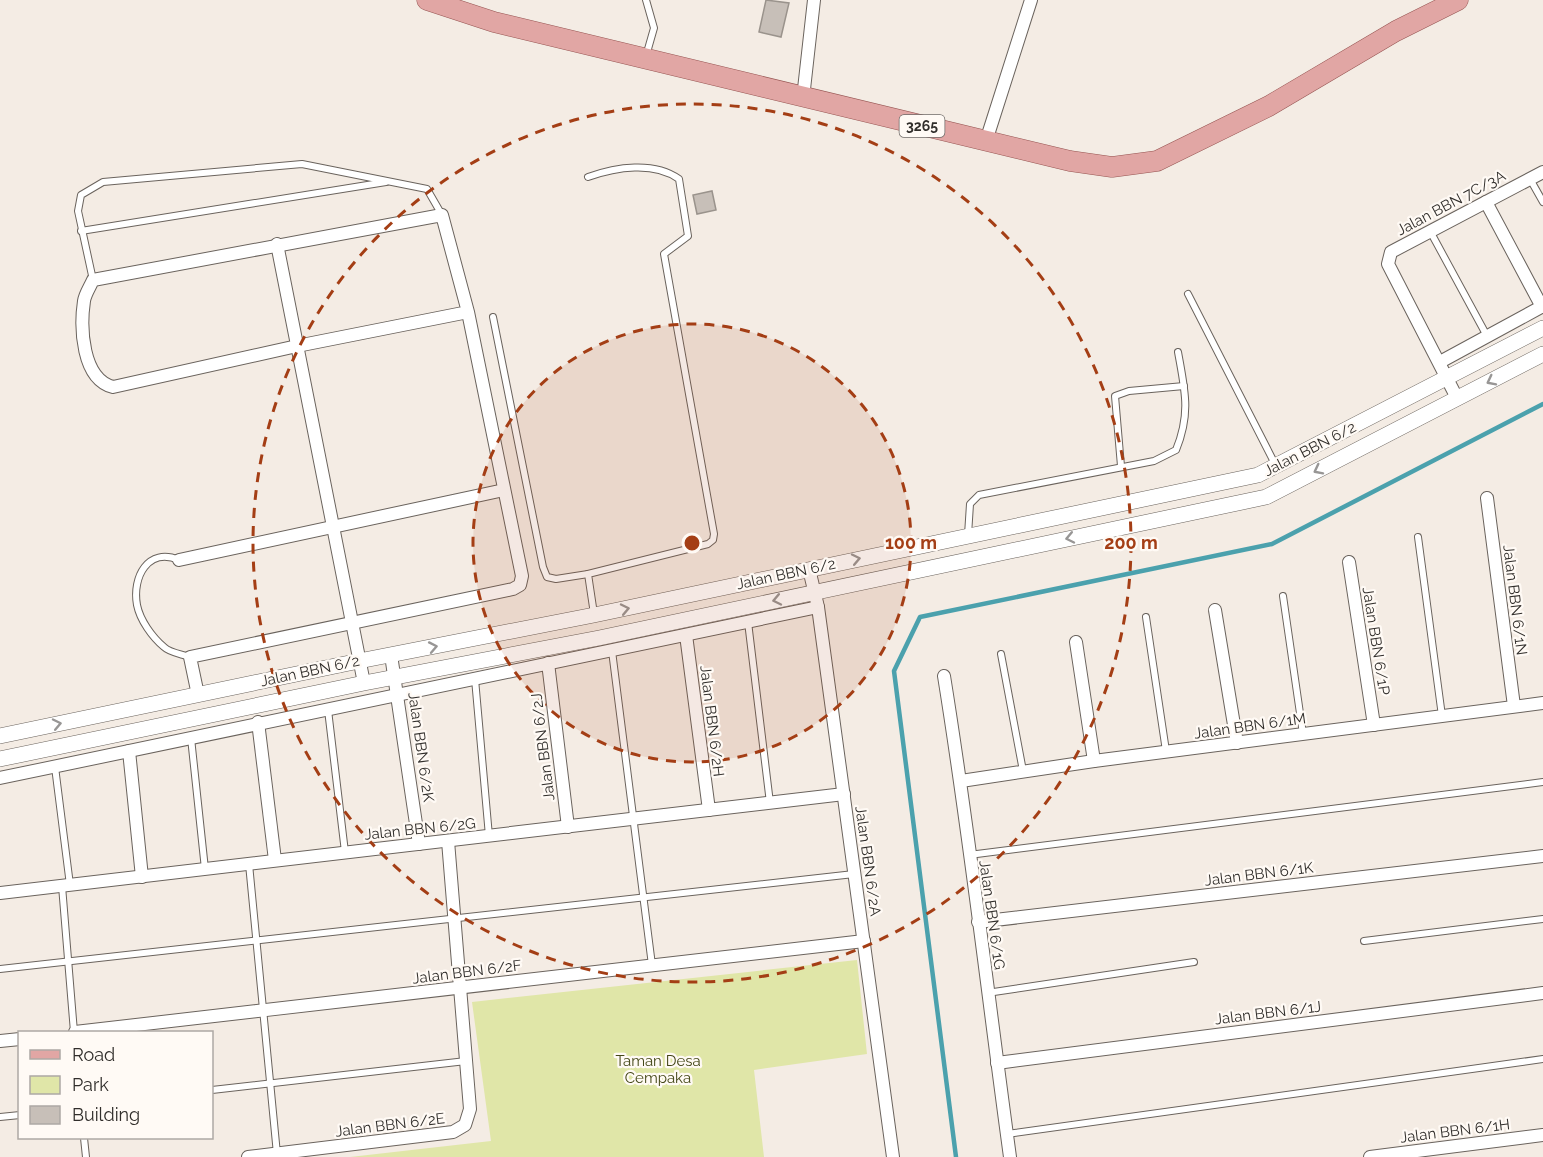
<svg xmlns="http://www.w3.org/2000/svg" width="1543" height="1157" viewBox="0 0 1543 1157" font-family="Raleway,sans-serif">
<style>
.green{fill:#e0e6a8}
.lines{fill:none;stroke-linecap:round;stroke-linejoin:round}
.stream{stroke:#4ba1ad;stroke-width:4.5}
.building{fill:#c7bfb8;stroke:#9a938c;stroke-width:1.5}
.service-casing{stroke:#6a635d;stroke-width:8}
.minor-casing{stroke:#6a635d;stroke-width:14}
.tertiary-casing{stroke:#6a635d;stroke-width:16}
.primary-casing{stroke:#965552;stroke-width:21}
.service{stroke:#fff;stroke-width:6}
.minor{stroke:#fff;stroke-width:12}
.tertiary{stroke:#fff;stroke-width:15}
.primary{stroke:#e1a6a4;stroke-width:20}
.oneway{stroke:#989695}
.ring{fill:none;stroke:#a43e15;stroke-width:3;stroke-dasharray:10 8}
.labels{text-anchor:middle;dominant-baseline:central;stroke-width:4.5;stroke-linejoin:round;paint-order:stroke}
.shield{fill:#fffaf5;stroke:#6f6b68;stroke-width:1.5}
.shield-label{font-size:14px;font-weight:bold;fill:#312e2b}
.street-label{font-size:15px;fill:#312e2b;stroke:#fffaf5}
.park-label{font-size:15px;fill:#454818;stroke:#fffaf5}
.centre{fill:#a43e15;stroke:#fffaf5;stroke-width:3}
.ring-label{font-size:18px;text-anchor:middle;font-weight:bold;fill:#a43e15;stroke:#fffaf5;stroke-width:4.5;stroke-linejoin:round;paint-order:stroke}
</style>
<rect width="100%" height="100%" fill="#f4ece4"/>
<polygon class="green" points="857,960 867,1054 754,1070 764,1157 350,1157 491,1141 472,1002"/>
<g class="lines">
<polyline class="stream" points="956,1157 894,671 920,617 1272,544 1543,404"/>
</g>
<g class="building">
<polygon points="766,0 789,3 781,37 759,32"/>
<polygon points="712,191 716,210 697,214 693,195"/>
</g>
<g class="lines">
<g class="service-casing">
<g id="service">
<polyline points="646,0 654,28 646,56"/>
<path d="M588 177C616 167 654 161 679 179L688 236 664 254 714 534 713 540 708 544 588 574 594 614"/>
<polyline points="1530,179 1543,202"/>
<polyline points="81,231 386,182"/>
<polyline points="1430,231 1487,336"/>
<polyline points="93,280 78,211 81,195 103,182 302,164 427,189 442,215"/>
<polyline points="1188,294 1275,464"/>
<polyline points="493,317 543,567 547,577 556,579 588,574"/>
<polyline points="1121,466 1115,396 1129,391 1184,386"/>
<path d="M968 535 970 504 979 495 1154 461 1176 450C1191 413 1185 391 1178 352"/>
<polyline points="1418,537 1442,716"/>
<path d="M179 560C148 547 132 577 137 605 140 620 152 637 164 647 170 653 182 654 190 657"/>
<polyline points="1283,596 1303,734"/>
<polyline points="1146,617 1166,751"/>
<polyline points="748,622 770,803"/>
<polyline points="612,651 652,965"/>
<polyline points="1001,654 1023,771"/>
<polyline points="475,679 489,836"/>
<polyline points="328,710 345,852"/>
<polyline points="191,738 205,869"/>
<polyline points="55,767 70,885"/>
<polyline points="969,855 1543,782"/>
<polyline points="249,864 277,1154"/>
<polyline points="62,886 74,1032"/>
<polyline points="1364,941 1543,919"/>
<polyline points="0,969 854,874"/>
<polyline points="987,993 1194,962"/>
<polyline points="212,1090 466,1061"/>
<polyline points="0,1117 20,1115"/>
<polyline points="1007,1134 1543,1059"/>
<polyline points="84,1138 86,1157"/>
</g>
</g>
<g class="minor-casing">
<g id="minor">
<polyline points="803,98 814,0"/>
<polyline points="986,141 1031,0"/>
<polyline points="1486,202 1542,307"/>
<polyline points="277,244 364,683"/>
<polyline points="1440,362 1543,306"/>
<polyline points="1457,398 1388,264 1391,252 1543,172"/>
<polyline points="1487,498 1514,706"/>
<polyline points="179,560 504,490"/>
<polyline points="1349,562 1374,725"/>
<polyline points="809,569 818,607 893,1157"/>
<polyline points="1215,610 1237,743"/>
<polyline points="686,635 709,810"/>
<polyline points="1076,642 1094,761"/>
<polyline points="391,655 419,844"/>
<polyline points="548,663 568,827"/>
<path d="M944 676C970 836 988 997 1010 1157"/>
<path d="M198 695 190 657 513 589 520 585 522 576 468 312 442 215 93 280C90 287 85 294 84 301 80 328 82 379 113 387L297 346 468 312"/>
<polyline points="258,722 275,860"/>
<polyline points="129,751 142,877"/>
<polyline points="0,778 818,607"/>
<polyline points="961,781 1094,761 1543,703"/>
<polyline points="0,893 844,794"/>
<polyline points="978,922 1543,856"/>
<polyline points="75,1032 864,941"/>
<polyline points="0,1041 20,1039"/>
<polyline points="997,1063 1543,993"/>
<polyline points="248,1157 453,1132 465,1125 470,1109 448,841"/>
<polyline points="1370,1157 1543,1135"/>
</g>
</g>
<g class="tertiary-casing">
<g id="tertiary">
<polyline points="0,736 359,661 594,615 1258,475 1543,328"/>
<polyline points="0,759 364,683 599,638 1266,497 1543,354"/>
</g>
</g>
<g class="primary-casing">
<polyline id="primary" points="427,0 494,22 1070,161 1112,167 1157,161 1269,106 1396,31 1458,0"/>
</g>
<use href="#service" class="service"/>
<use href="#minor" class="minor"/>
<use href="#tertiary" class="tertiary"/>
<use href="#primary" class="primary"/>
</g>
<defs><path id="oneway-chevron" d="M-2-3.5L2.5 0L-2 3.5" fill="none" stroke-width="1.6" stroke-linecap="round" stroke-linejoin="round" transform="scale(1.5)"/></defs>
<g class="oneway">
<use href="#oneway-chevron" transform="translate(1491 381) rotate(153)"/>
<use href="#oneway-chevron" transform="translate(1318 470) rotate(153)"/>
<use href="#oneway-chevron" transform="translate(1070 538) rotate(168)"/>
<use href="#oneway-chevron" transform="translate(856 559) rotate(-12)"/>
<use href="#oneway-chevron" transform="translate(777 600) rotate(168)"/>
<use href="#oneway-chevron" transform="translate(625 609) rotate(-12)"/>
<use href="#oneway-chevron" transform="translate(433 647) rotate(-11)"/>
<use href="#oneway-chevron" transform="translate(57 724) rotate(-12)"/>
</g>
<circle cx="692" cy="543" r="219" fill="#a43e15" fill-opacity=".12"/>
<g class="ring">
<circle cx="692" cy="543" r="219"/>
<circle cx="692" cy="543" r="439"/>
</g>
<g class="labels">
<rect class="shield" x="899.5" y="115" width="45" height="22" rx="4.5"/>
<g class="shield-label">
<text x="922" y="126">3265</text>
</g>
<g class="street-label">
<text transform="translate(1451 203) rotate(-28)">Jalan BBN 7C/3A</text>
<text transform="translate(1310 449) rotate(-27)">Jalan BBN 6/2</text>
<text transform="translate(786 574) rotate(-12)">Jalan BBN 6/2</text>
<text transform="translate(1515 600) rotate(83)">Jalan BBN 6/1N</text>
<text transform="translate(1376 641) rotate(81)">Jalan BBN 6/1P</text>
<text transform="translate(310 671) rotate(-12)">Jalan BBN 6/2</text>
<text transform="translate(712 721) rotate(83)">Jalan BBN 6/2H</text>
<text transform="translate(1250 726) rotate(-8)">Jalan BBN 6/1M</text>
<text transform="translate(421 747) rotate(82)">Jalan BBN 6/2K</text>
<text transform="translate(543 747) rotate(-97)">Jalan BBN 6/2J</text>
<text transform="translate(420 829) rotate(-6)">Jalan BBN 6/2G</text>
<text transform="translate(868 861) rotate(82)">Jalan BBN 6/2A</text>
<text transform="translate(1259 874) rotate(-7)">Jalan BBN 6/1K</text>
<text transform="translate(992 915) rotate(82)">Jalan BBN 6/1G</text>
<text transform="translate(467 972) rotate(-7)">Jalan BBN 6/2F</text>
<text transform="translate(1268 1013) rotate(-7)">Jalan BBN 6/1J</text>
<text transform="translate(390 1125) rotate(-7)">Jalan BBN 6/2E</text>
<text transform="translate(1455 1131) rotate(-7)">Jalan BBN 6/1H</text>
</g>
<g class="park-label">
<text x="658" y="1061">Taman Desa<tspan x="658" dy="17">Cempaka</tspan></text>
</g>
</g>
<circle cx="692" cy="543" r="9" class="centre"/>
<g class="ring-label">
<text x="911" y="549">100 m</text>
<text x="1131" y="549">200 m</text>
</g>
<rect x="18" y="1031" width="195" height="108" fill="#fffaf5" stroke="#ada8a4" stroke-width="1.5"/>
<rect x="30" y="1050" width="30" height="9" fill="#e1a6a4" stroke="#ada8a4" stroke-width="1.5"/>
<text x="72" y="1061" font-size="18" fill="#312e2b">Road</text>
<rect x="30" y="1076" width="30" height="18" fill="#e0e6a8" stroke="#ada8a4" stroke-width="1.5"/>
<text x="72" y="1091" font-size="18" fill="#312e2b">Park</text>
<rect x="30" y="1106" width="30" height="18" fill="#c7bfb8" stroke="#ada8a4" stroke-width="1.5"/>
<text x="72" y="1121" font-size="18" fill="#312e2b">Building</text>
</svg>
